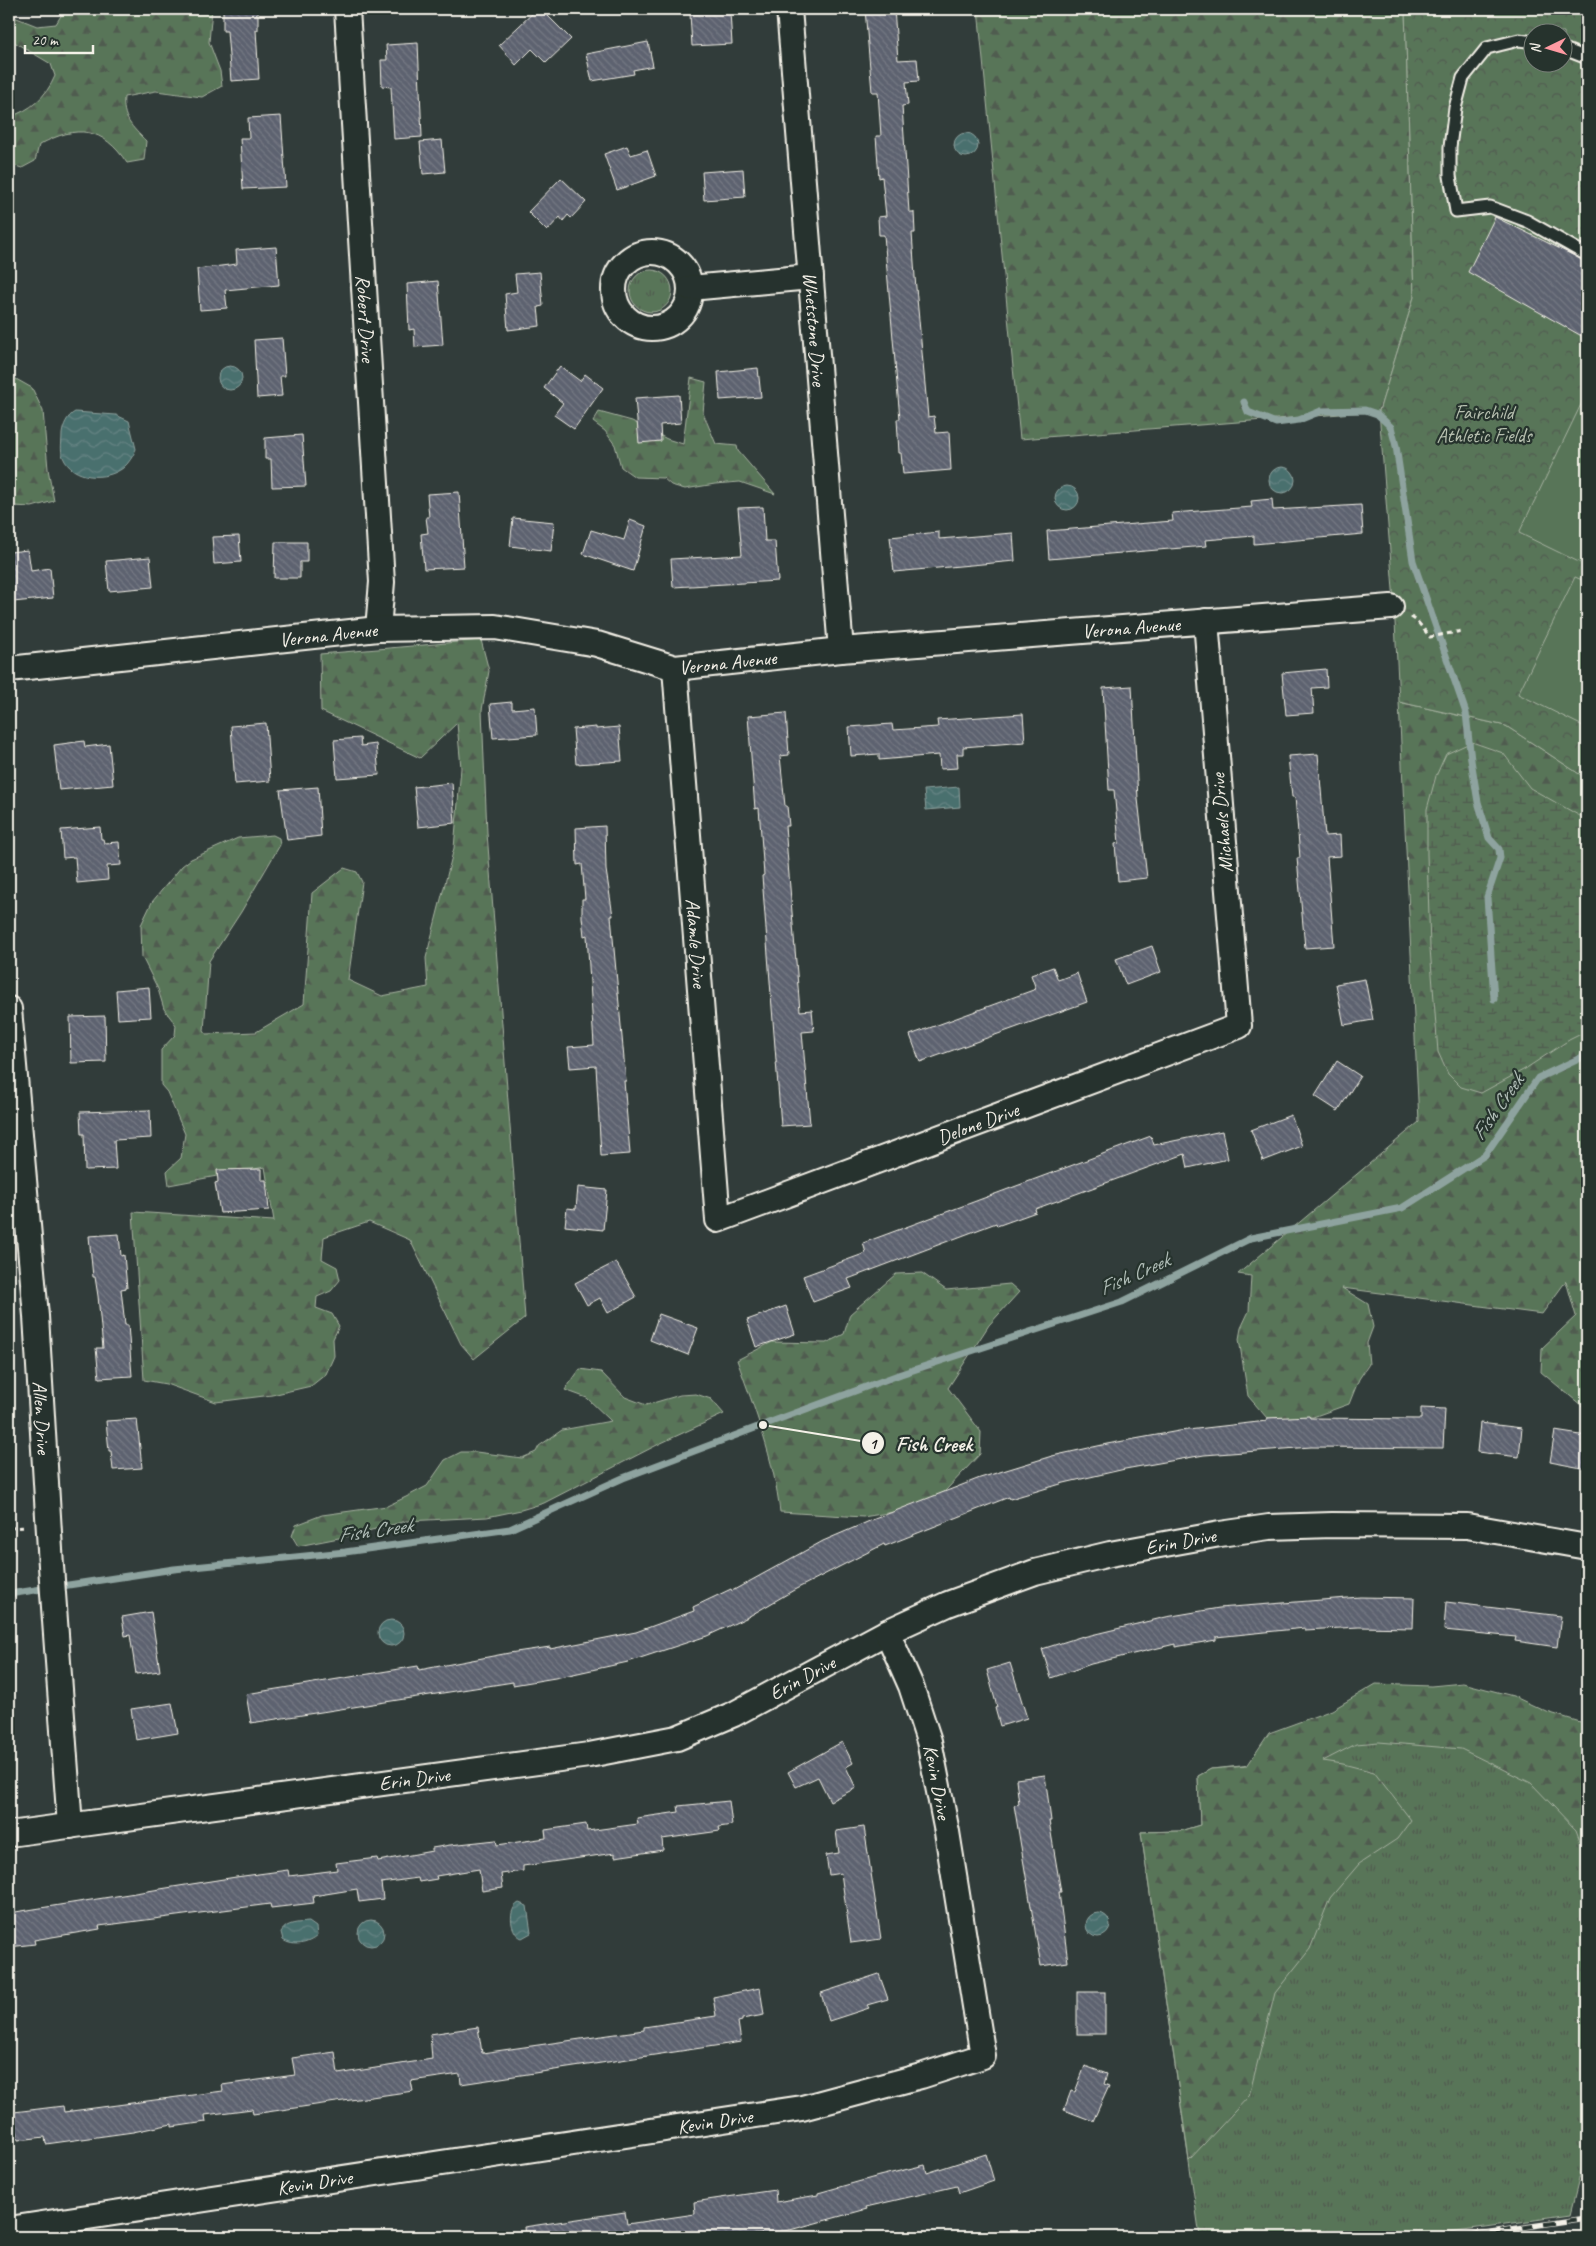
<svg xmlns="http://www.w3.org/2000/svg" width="1596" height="2246" viewBox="0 0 1596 2246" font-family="Caveat,sans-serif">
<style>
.grass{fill:url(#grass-tufts);stroke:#a6b2a0}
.forest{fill:url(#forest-firs);stroke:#a6b2a0}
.wetland{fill:url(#wetland-marsh);stroke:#a6b2a0}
.park{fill:url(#park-crowns);stroke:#a6b2a0;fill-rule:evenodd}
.pitch{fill:#597459;stroke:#a6b2a0}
.water{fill:url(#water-waves);stroke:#8ea39f}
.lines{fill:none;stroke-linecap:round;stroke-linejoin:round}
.stream{stroke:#8ea39f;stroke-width:7}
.building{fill:url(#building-back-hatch);stroke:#f4f1e8}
.lane-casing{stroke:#f4f1e8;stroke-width:15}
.street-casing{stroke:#f4f1e8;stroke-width:28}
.path{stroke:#f4f1e8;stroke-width:3;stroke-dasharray:5 4;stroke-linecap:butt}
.lane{stroke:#26332d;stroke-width:11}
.street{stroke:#26332d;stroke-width:24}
.rail-casing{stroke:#f4f1e8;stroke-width:5.5}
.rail{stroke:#26332d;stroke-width:4;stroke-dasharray:11;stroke-linecap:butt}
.labels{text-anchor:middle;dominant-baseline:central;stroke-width:4.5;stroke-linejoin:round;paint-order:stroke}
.street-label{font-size:20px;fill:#f4f1e8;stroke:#26332d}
.park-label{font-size:20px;fill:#b6bfaf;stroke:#26332d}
.water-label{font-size:21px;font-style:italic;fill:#b0bdb7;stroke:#26332d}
.leader{fill:none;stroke:#f4f1e8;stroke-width:2}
.callout-dot{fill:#f4f1e8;stroke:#26332d;stroke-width:2}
.mark-label{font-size:15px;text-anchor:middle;font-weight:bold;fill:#111}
.callout-label{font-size:21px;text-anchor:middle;font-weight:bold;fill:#f4f1e8;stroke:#26332d;stroke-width:4.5;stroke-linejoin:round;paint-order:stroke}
</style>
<defs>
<pattern id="grass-tufts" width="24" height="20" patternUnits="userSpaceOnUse" patternTransform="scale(1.25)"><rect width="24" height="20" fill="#597459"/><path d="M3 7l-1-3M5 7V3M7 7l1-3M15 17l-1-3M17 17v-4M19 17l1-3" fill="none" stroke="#505c4f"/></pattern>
<pattern id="forest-firs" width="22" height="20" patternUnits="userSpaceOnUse" patternTransform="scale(1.25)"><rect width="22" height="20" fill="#597459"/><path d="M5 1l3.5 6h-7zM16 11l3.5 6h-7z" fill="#505c4f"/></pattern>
<pattern id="wetland-marsh" width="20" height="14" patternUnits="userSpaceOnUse" patternTransform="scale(1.25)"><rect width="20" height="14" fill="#597459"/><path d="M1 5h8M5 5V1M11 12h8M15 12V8" fill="none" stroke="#505c4f"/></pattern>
<pattern id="park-crowns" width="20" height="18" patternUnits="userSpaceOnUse" patternTransform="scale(1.25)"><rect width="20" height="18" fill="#597459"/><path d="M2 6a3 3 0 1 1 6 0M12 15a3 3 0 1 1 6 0" fill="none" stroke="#505c4f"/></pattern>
<pattern id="water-waves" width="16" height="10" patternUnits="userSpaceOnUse" patternTransform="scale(1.25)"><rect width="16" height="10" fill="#4a6f6e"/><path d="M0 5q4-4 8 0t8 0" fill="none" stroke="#658483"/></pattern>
<pattern id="building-back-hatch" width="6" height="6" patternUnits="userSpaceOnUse" patternTransform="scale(1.25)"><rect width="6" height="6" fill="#5d626f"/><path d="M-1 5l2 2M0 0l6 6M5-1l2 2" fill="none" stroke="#757984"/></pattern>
</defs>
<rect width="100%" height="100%" fill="#313c3a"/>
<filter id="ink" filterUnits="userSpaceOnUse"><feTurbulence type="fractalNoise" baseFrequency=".02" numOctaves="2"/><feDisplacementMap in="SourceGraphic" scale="10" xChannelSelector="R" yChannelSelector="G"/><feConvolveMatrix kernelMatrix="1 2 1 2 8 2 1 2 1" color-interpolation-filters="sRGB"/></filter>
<g filter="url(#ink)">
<g class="grass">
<circle cx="651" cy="291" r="21"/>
<polygon points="1304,1735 1587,1744 1587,2147 1570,2215 1414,2237 1200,2237 1141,1832 1180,1831 1200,1825 1198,1776 1211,1769 1302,1760"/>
</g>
<g class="forest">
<path d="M65 9H212L209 42 220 71 222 86 202 97 156 91 124 97C122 118 132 127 146 141L144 160 127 163C103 127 77 124 39 145L35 161 22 168 9 164V117C31 110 46 97 55 76L51 64 9 39V15L37 26 56 24Z"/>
<polygon points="978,9 1405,9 1414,297 1379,411 1020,439"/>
<polygon points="9,375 32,388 43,411 48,469 54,501 32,507 14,506 9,484"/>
<polygon points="691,378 706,382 703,413 716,444 737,446 738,451 775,494 740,482 715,484 685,489 671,485 663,478 635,477 621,467 615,445 605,431 593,422 599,412 632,421 667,439 683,444"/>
<polygon points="481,640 489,671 482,710 487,833 525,1318 474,1359 461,1344 410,1240 369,1222 324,1237 322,1259 337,1267 340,1280 331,1291 317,1297 316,1308 332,1314 339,1326 333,1339 334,1356 326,1374 311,1386 272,1395 216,1402 166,1384 144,1380 133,1212 274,1221 265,1167 169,1185 167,1171 181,1158 185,1134 167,1092 161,1085 161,1050 175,1035 176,1025 164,1009 158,989 142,957 141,925 152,902 182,866 191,859 238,838 273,835 279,838 280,845 241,912 209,961 204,1031 206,1034 256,1032 304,1004 312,893 344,868 357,872 362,882 348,980 382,996 428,987 426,958 454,848 461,768 457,723 420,758 321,711 320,654"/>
<polygon points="1399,702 1506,726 1587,779 1587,1410 1541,1372 1542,1348 1576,1316 1566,1281 1542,1314 1342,1288 1368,1304 1373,1327 1367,1343 1369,1364 1359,1379 1349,1404 1313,1417 1267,1418 1248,1396 1239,1339 1241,1328 1249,1311 1251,1276 1238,1274 1419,1122"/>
<path d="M922 1273 946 1290 1010 1284 1019 1292 989 1325 948 1388 981 1432 980 1454 931 1506 863 1517 780 1512C774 1459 755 1410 737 1360L772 1342 826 1343 844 1334 850 1314 896 1274Z"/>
<polygon points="580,1369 601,1372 625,1397 646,1405 680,1395 696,1394 711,1399 724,1414 659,1444 544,1503 521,1510 487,1517 407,1521 344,1537 298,1546 292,1536 296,1525 322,1515 387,1506 406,1497 427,1486 445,1460 461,1452 476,1452 522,1458 536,1452 539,1446 562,1430 611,1421 587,1398 565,1390"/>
<polygon points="1463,1683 1513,1696 1547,1712 1587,1724 1587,1859 1576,1830 1531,1783 1461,1749 1379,1742 1356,1744 1323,1761 1343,1764 1374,1772 1411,1820 1397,1839 1359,1864 1330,1898 1310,1949 1275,1993 1249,2096 1189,2160 1141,1832 1180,1831 1200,1825 1198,1776 1211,1769 1247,1766 1269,1733 1332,1710 1376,1684 1431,1686"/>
</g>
<polygon class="wetland" points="1472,742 1503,753 1530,788 1580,816 1587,817 1587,1031 1569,1040 1525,1069 1481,1093 1461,1087 1448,1074 1438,1052 1430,948 1427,854 1427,809 1436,776 1446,754"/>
<path class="park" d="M1405 9H1587V779L1506 726 1399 702 1394 602 1379 411 1414 297ZM1534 32H1564V62H1534Z"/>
<g class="pitch">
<polygon points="1587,392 1587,566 1519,533"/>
<polygon points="1575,577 1587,582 1587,728 1518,694"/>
</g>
<g class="water">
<circle cx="966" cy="145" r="12"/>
<circle cx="230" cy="378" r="12"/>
<path d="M75 412 116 415 129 421 136 449C133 456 129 463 123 468 106 481 72 480 63 457 60 450 62 442 62 434 63 426 67 416 75 412Z"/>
<circle cx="1282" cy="480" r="13"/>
<circle cx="1067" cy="498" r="12"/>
<polygon points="959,787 960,807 926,810 924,790"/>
<circle cx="391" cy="1633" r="13"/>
<path d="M519 1903 527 1906 531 1933 522 1938C510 1934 507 1909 519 1903Z"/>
<circle cx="1098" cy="1925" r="12"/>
<circle cx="371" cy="1933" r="13"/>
<path d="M309 1922 316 1927 317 1936C308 1944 293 1947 283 1940L281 1932C287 1922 298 1923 309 1922Z"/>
</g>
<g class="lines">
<g class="stream">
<polyline points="1244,402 1248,412 1276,423 1299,420 1321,411 1365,410 1377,414 1391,427 1396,446 1413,561 1466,713 1471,760 1478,802 1489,838 1499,849 1500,858 1487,897 1494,999"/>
<polyline points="9,1594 174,1569 345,1552 510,1529 623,1478 763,1425 901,1374 1122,1302 1251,1238 1402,1208 1485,1155 1538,1078 1587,1055"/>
</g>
</g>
<g class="building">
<polygon points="223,9 258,9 258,30 256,30 259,79 231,81 227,31 223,31"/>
<polygon points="537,9 541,9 571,39 546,63 532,49 516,65 499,45"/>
<polygon points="865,9 894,9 898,60 917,59 919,81 906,82 908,105 902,106 909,212 914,212 915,233 912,233 915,277 928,417 934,416 936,433 949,432 951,470 903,474 901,453 899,453 897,419 900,419 884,235 879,235 878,217 886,216 882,177 879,178 876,136 881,136 878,92 872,92"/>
<polygon points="730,12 732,44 692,46 690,14"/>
<polygon points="648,42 653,66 633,70 634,74 592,81 586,54"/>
<polygon points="418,43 422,137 394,139 391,87 382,86 381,60 387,60 386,45"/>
<polygon points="281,116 286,187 243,189 240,138 249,138 248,118"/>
<polygon points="442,140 445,172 423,174 420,142"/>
<polygon points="627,146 631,155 647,150 656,176 617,190 604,154"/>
<polygon points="743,169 745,197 704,200 702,172"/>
<polygon points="561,178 586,202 571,218 568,215 563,221 560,217 547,231 528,212"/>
<polygon points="1495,217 1587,262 1587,339 1468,272"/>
<polygon points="276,247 279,285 225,290 227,308 200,310 197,269 237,264 236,250"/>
<polygon points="540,272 543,306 538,307 540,326 508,330 505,294 517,292 515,274"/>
<polygon points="438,281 443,345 415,347 414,329 409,330 407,284"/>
<polygon points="282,338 285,376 280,376 282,396 257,398 254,340"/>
<polygon points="560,366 580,381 585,374 603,388 574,429 554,415 563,403 544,388"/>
<polygon points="758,368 761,397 720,400 718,372"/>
<polygon points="679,395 681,423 660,425 661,441 639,443 635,398"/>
<polygon points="302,435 306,486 272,487 271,459 265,459 265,438"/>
<polygon points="459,492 464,567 424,569 421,534 428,533 426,517 429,517 427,494"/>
<polygon points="1272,499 1273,510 1361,505 1363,534 1254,544 1254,536 1205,540 1206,546 1049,559 1047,531 1173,521 1172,513 1252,507 1251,501"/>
<polygon points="763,507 765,541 775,541 778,581 673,587 671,559 742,555 738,508"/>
<polygon points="513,518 554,522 551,551 510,546"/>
<polygon points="630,520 646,526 633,571 583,554 591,530 624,540"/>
<polygon points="939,532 939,539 1013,533 1015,561 894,572 890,537"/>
<polygon points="239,536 241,562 214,564 212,537"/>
<polygon points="275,542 307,542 307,562 300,562 300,578 274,578"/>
<polygon points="28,550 31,571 50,568 53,598 13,602 9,570 12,569 10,552"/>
<polygon points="150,557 153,587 109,591 106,561"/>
<polygon points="1326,669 1327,687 1312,688 1314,713 1286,715 1282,673"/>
<polygon points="1132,686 1138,799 1147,878 1118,881 1115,844 1119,843 1114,790 1109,790 1103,688"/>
<polygon points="512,702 512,709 535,707 537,735 493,738 490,704"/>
<polygon points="786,713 789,755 780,756 785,806 787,806 789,826 785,826 800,1011 812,1010 814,1031 802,1032 810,1124 781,1126 762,876 764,875 759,808 755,809 748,716"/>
<polygon points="1023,714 1025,742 963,747 963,754 957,754 958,768 940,769 939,755 879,760 879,754 851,756 849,727 892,724 893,730 938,727 937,720"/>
<polygon points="266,723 270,781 235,784 231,726"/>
<polygon points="596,727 596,729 619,727 622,761 576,764 573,729"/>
<polygon points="360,738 361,746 376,744 379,775 337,778 334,740"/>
<polygon points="84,741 85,747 109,744 113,785 59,790 54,745"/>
<polygon points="1318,754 1325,836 1340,835 1341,856 1327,857 1334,946 1305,948 1297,858 1300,858 1298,833 1295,797 1292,797 1288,756"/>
<polygon points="452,783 455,823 418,827 414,787"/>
<polygon points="318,787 321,836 287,840 280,790"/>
<polygon points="605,826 606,870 613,916 611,916 626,1081 624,1081 630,1154 601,1156 596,1066 570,1068 568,1047 594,1045 587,935 584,936 582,917 582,899 585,899 582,864 577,865 576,828"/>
<polygon points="100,827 101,839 103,839 104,843 119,842 121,865 107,866 108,880 77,883 75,857 63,858 61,830"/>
<polygon points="1152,946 1161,972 1126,985 1116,959"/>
<polygon points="1053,967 1058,980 1077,973 1087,1002 920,1062 910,1035 1036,989 1031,975"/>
<polygon points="1365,979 1373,1020 1344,1025 1336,984"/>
<polygon points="149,987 151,1017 118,1019 116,990"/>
<polygon points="105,1016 106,1062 71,1063 70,1017"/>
<polygon points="1337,1061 1360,1076 1338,1111 1315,1096"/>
<polygon points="150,1110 151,1138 114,1140 116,1169 85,1170 84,1134 81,1134 80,1112"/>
<polygon points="1291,1115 1302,1146 1263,1161 1251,1130"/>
<polygon points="1222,1131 1228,1159 1188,1168 1185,1154 1035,1209 1036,1212 997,1226 996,1223 848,1279 852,1288 813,1302 803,1276 866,1253 863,1243 1151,1136 1154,1145"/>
<polygon points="261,1169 261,1180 266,1180 269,1210 220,1213 215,1183 218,1182 217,1170"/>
<polygon points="578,1187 607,1190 603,1230 565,1226 567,1208 576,1209"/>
<polygon points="119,1234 121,1256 124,1255 127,1288 121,1289 125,1325 128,1325 132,1376 99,1378 96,1348 103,1348 98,1296 95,1277 93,1277 89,1236"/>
<polygon points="616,1262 636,1297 608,1313 600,1298 587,1305 575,1283"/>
<polygon points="786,1306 795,1334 756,1347 747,1320"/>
<polygon points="659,1314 698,1328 688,1355 650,1340"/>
<polygon points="1421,1408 1445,1409 1443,1448 1311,1447 1204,1455 1125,1469 1064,1483 1010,1499 1009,1497 885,1546 884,1544 794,1590 746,1618 707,1636 628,1662 555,1678 513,1685 513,1682 251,1723 246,1694 418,1666 419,1670 509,1653 550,1647 550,1649 636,1632 694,1611 693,1607 731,1589 732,1591 823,1541 872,1520 980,1478 1052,1456 1107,1444 1179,1431 1267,1421 1267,1418 1309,1416 1310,1418 1421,1419"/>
<polygon points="137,1419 142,1468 113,1470 111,1451 109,1451 106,1421"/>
<polygon points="1480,1423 1522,1428 1519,1457 1477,1452"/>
<polygon points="1555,1431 1587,1436 1587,1469 1550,1462"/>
<polygon points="1360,1597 1414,1598 1413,1628 1359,1627 1305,1630 1305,1628 1216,1637 1216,1640 1175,1647 1175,1644 1091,1664 1051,1678 1042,1649 1083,1636 1083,1637 1166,1617 1219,1608"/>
<polygon points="1446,1602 1561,1616 1557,1647 1515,1641 1516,1637 1444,1630"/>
<polygon points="151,1612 160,1671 136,1674 130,1635 125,1636 122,1617"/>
<polygon points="1010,1663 1027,1718 1000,1726 995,1708 997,1707 987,1670"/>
<polygon points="172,1703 178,1733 136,1740 131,1709"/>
<polygon points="842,1742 853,1763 846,1767 856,1788 830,1801 818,1777 796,1787 788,1772"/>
<polygon points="1045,1775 1051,1821 1049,1821 1061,1892 1059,1892 1068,1962 1041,1966 1014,1805 1019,1804 1016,1779"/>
<polygon points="729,1801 732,1825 719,1827 720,1831 662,1839 663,1850 615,1857 615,1853 523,1866 523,1871 501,1874 503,1888 482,1891 479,1869 436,1876 437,1879 419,1882 418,1878 381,1883 383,1899 359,1902 357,1889 313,1896 314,1903 271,1908 270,1904 99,1926 100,1929 34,1940 35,1944 9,1947 9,1913 236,1877 288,1870 289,1876 337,1870 336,1863 377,1858 378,1861 432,1851 432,1848 450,1845 496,1840 497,1845 546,1838 545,1830 586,1824 587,1831 638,1824 637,1818 679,1812 678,1806"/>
<polygon points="864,1827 881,1939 851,1943 841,1873 829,1875 826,1855 839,1853 836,1831"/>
<polygon points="879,1974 888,1999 867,2005 869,2008 829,2021 821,1993"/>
<polygon points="760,1988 764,2015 742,2019 742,2021 738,2022 741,2042 461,2084 460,2074 411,2081 413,2091 253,2114 252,2109 205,2115 206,2122 172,2127 172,2124 133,2132 46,2144 45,2137 18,2140 14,2112 63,2106 64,2112 223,2091 222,2085 295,2075 292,2058 335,2052 338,2074 432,2059 430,2034 478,2027 482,2053 644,2030 644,2027 716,2016 713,1997"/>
<rect x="1077" y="1992" width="28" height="42"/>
<polygon points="1085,2066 1107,2074 1104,2084 1109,2086 1093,2121 1064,2110 1071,2091 1075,2092"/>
<polygon points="986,2154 994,2181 959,2193 957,2186 866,2207 867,2209 790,2230 736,2237 525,2237 524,2227 625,2212 627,2224 695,2214 694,2202 754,2193 775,2190 776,2202 818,2195 818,2193 879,2176 925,2165 927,2173"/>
</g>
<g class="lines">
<g class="lane-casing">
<g id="lane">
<polyline points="1534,42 1519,40 1487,48 1463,78 1455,108 1450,147 1450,176 1456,211 1490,207 1527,221 1587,255"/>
<polyline points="1564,49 1587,58"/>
</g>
</g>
<g class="street-casing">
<g id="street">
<path id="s1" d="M347 9 382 582 378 629"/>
<path id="s2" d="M789 9 841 650"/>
<circle cx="652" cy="290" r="38"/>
<polyline points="690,288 811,277"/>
<path id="s3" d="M675 668 718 1220 1239 1026 1206 621"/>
<path id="s4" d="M9 669 378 629 495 627 597 644 675 668 841 650 1391 607"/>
<path id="s5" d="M9 1009 36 1316 51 1566 70 1826"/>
<path id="s6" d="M9 1834 589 1755 677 1738 734 1714 887 1632 948 1604 1035 1572 1110 1554 1220 1534 1269 1527 1332 1525 1467 1526 1587 1547"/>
<path id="s7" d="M9 2229 802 2108 921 2076 983 2056 947 1832 929 1741 911 1686 887 1632"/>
</g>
</g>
<g class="path">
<polyline points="1411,617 1417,621 1430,637 1462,631"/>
<polyline points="9,1528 26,1527"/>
</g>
<use href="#lane" class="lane"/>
<use href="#street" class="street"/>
<g class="rail-casing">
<polyline id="rail" points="1457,2237 1587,2218"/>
</g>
<use href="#rail" class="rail"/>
</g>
</g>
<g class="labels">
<g class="street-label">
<text stroke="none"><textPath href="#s1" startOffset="310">Robert Drive</textPath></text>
<text stroke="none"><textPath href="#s2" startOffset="321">Whetstone Drive</textPath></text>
<text stroke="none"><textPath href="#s4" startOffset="1131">Verona Avenue</textPath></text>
<text stroke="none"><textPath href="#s4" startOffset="321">Verona Avenue</textPath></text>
<text stroke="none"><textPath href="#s4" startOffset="726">Verona Avenue</textPath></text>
<text transform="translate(1222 823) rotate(-95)">Michaels Drive</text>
<text stroke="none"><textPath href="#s3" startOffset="276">Adamle Drive</textPath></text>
<text stroke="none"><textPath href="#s3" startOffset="831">Delone Drive</textPath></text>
<text stroke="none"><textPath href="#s5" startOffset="410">Allen Drive</textPath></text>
<text stroke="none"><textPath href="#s6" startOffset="1219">Erin Drive</textPath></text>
<text stroke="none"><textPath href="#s6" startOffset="814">Erin Drive</textPath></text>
<text stroke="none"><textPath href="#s6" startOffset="409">Erin Drive</textPath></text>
<text transform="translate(937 1782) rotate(79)">Kevin Drive</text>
<text stroke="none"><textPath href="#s7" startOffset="714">Kevin Drive</textPath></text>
<text stroke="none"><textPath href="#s7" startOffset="309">Kevin Drive</textPath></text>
</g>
<g class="park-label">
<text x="1484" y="412">Fairchild<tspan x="1484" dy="23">Athletic Fields</tspan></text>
</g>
<g class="water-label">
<text transform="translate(1497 1107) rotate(-55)">Fish Creek</text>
<text transform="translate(1134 1274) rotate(-24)">Fish Creek</text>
<text transform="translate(375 1530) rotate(-8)">Fish Creek</text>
</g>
</g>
<path class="leader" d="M763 1425L873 1443"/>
<g class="callout-dot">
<circle cx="763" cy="1425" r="5"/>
<circle cx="873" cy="1443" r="12"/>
</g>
<g class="mark-label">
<text x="873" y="1449">1</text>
</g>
<g class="callout-label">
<text x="934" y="1451">Fish Creek</text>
</g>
<rect width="1596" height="2246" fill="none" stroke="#26332d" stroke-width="30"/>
<rect x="15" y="15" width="1566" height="2216" fill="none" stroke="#f4f1e8" stroke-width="2" filter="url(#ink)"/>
<g transform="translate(1548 48) rotate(265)"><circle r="24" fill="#26332d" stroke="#787f78"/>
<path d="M0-4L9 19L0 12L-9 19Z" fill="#ff9aa2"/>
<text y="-8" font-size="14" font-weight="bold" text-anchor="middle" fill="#f4f1e8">N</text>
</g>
<path d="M25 45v8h68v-8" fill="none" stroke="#f4f1e8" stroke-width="2.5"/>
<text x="32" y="45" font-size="15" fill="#f4f1e8" stroke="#26332d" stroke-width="4" paint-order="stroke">20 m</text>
</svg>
